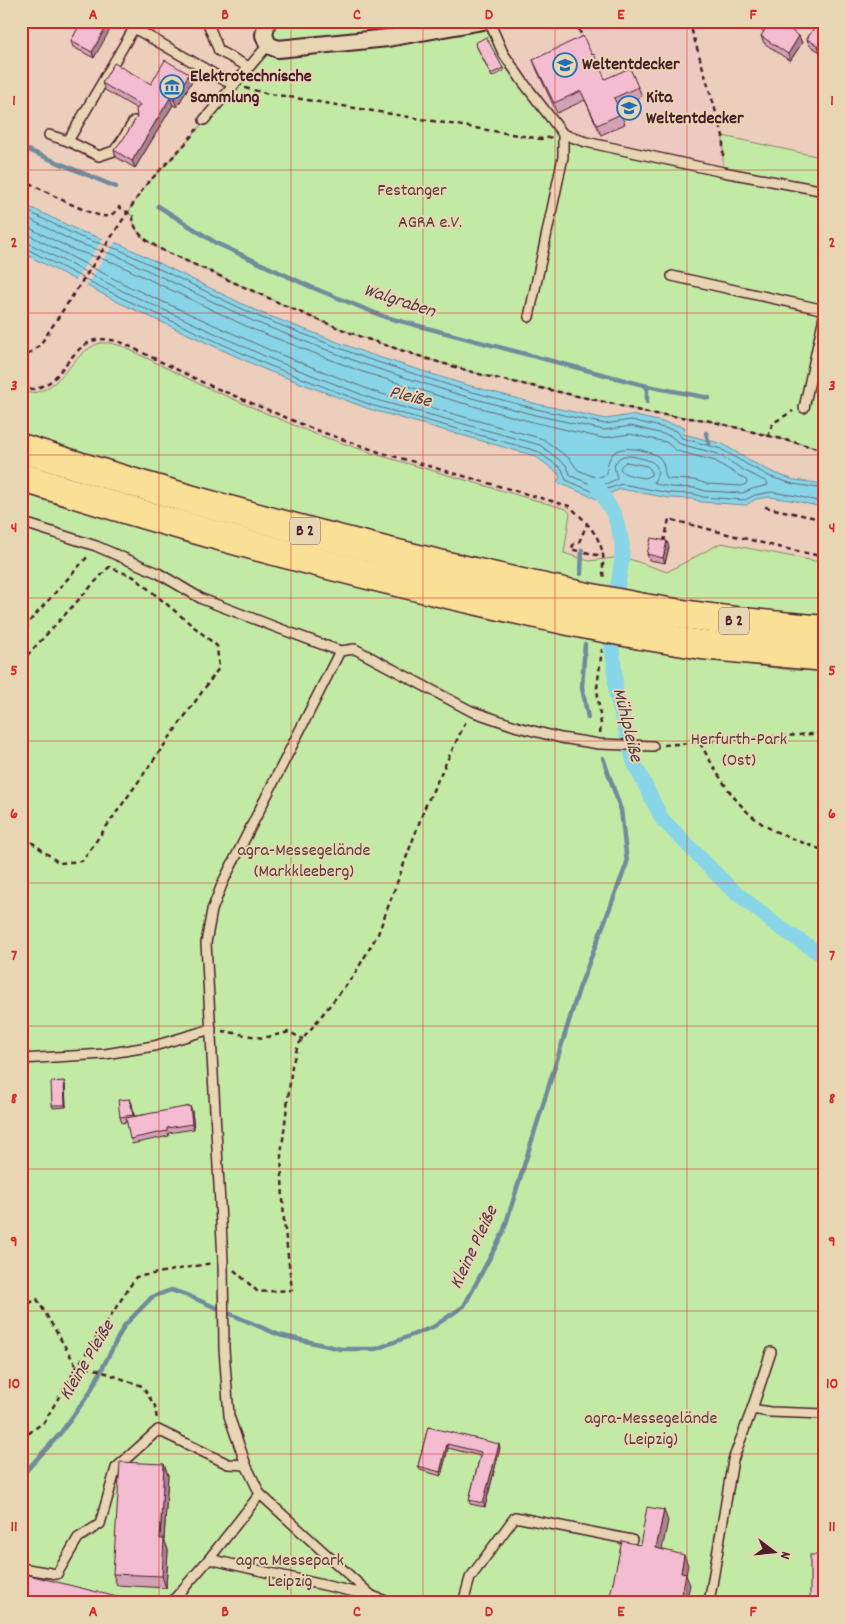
<svg xmlns="http://www.w3.org/2000/svg" width="846" height="1624" viewBox="0 0 846 1624" font-family="Dekko,sans-serif">
<style>
.built{fill:#eec9c2}
.green{fill:#c3eaa5;stroke:#868468}
.water{fill:#88d5e7;stroke:#6f8c9c}
.pier{fill:#eccebc}
.lines{fill:none;stroke-linecap:round;stroke-linejoin:round}
.shore{stroke:#636876;stroke-width:1}
.stream{stroke:#6f8c9c;stroke-width:4.5}
.canal{stroke:#88d5e7;stroke-width:15}
.lane-casing{stroke:#4a1f2b;stroke-width:12}
.street-casing{stroke:#4a1f2b;stroke-width:20}
.highway-casing{stroke:#4a1f2b;stroke-width:31}
.path{stroke:#4a1f2b;stroke-width:2.5;stroke-dasharray:5 4;stroke-linecap:butt}
.lane{stroke:#e8d5b3;stroke-width:9}
.street{stroke:#e8d5b3;stroke-width:16}
.highway{stroke:#fadf96;stroke-width:28}
.highway-bridge-casing{stroke:#4a1f2b;stroke-width:31;stroke-linecap:butt}
.highway-bridge{stroke:#fadf96;stroke-width:28}
.wall{fill:#d2a2b4;stroke:#4a1f2b}
.shaded-wall{fill:#ab8492;stroke:#4a1f2b}
.building{fill:#f4bcd1;stroke:#4a1f2b}
.grid{fill:none;stroke:#d62828;stroke-width:1;stroke-opacity:0.55}
.labels{text-anchor:middle;dominant-baseline:central;stroke-width:4;stroke-linejoin:round;paint-order:stroke}
.shield{fill:#e8d5b3;stroke:#795654;stroke-width:1}
.shield-label{font-size:16px;font-weight:bold;fill:#4a1f2b}
.poi-label{font-size:18px;font-weight:bold;fill:#4a1f2b;stroke:#e8d5b3;text-anchor:start}
.park-label{font-size:18px;fill:#5c3d3d;stroke:#e8d5b3}
.water-label{font-size:19px;font-style:italic;fill:#533a47;stroke:#e8d5b3}
.neatline{fill:none;stroke:#d62828;stroke-width:2}
.grid-label{font-size:16px;text-anchor:middle;font-weight:bold;fill:#d62828}
</style>
<rect width="100%" height="100%" fill="#eccebc"/>
<filter id="ink" filterUnits="userSpaceOnUse"><feTurbulence type="fractalNoise" baseFrequency=".02" numOctaves="2"/><feDisplacementMap in="SourceGraphic" scale="10" xChannelSelector="R" yChannelSelector="G"/><feConvolveMatrix kernelMatrix="1 2 1 2 8 2 1 2 1" color-interpolation-filters="sRGB"/></filter>
<g filter="url(#ink)">
<polygon class="built" points="578,21 689,21 723,136 723,172 563,134 512,65 584,33"/>
<g class="green">
<path d="M267 21H489L503 53 563 134 723 171V136L825 158V450L706 420 648 413 614 404 486 376 428 359 361 337 304 314 162 250C148 242 133 234 133 216L128 213 145 186 186 143 268 45Z"/>
<path d="M100 343H110L122 346 203 386 312 433 378 455 566 509 570 513 564 553 589 561 614 558 629 559 667 572 721 543 825 563V617L692 603 565 581 272 511 145 474 21 434V392C59 400 69 353 100 343Z"/>
<polygon points="21,488 654,652 791,670 825,671 825,1603 21,1603"/>
</g>
<polygon class="water" points="21,203 82,232 122,245 259,312 366,353 460,383 537,404 606,419 631,415 685,427 683,434 723,444 750,461 772,472 794,480 825,484 825,508 796,501 770,497 756,499 746,505 701,502 694,499 669,498 621,489 608,494 610,498 602,503 599,500 557,482 560,477 558,473 535,456 369,409 266,370 120,303 21,252"/>
<polygon class="pier" points="104,237 116,241 85,287 74,282"/>
<g class="lines">
<g class="shore">
<polyline points="21,208 80,237 120,250 257,316 365,358 458,388 536,409 605,424 631,420 677,431 682,438 721,449 748,465 771,477 793,484 825,489"/>
<path d="M21 215 77 243 118 256 255 322 363 364 457 394 535 415 604 430 631 426 671 436 680 444 718 454 745 471 767 482 768 485 752 489 743 493 705 491 696 488 670 487 656 484 654 482C663 466 654 461 640 458 635 457 629 455 624 456 620 457 617 460 615 463 613 469 617 474 617 479L598 487 571 476 566 465 540 445 373 399 271 359 125 292 28 243 21 241"/>
<path d="M21 224 74 250 115 263 252 329 360 371 455 401 533 422 602 438 630 434 666 442 677 451 715 461 746 480 747 483 742 486 707 484 695 480 667 479C663 472 666 464 659 457 654 453 647 452 641 450 619 446 607 450 607 474L597 478 578 470 570 459 543 439 375 392 274 352 128 286 31 236 21 234"/>
<polyline points="21,248 25,248 122,298 268,365 371,405 537,451 562,469 566,480 601,495 603,494 607,489 622,484 669,493 694,494 703,497 745,500 755,495 771,492 797,496 825,503"/>
<path d="M626 462 647 466 651 470V475L645 478C638 477 608 473 626 462Z"/>
</g>
<g class="stream">
<polyline points="21,147 116,187"/>
<polyline points="158,206 216,243 311,287 385,317 647,386 647,402"/>
<polyline points="647,386 709,398"/>
<polyline points="706,433 709,444"/>
<polyline points="581,574 582,550"/>
<polyline points="585,644 582,687 588,718"/>
<polyline points="21,1475 26,1471 59,1435 89,1394 124,1326 152,1297 171,1290 189,1296 279,1335 341,1349 376,1349 433,1327 464,1306 503,1233 579,989 627,863 621,810 603,758"/>
</g>
<polyline class="canal" points="596,484 615,516 622,543 622,559 617,590 611,642 614,662 616,693 634,763 662,819 727,885 776,925 825,957"/>
<g class="lane-casing">
<g id="lane">
<polyline points="207,21 219,51 249,67"/>
<polyline points="489,21 503,53 523,82 563,134 586,142 723,172 825,191"/>
<polyline points="204,120 268,45"/>
<polyline points="49,135 68,141 99,156 114,151 121,142 134,121"/>
<polyline points="68,141 134,28 233,85"/>
<polyline points="672,276 825,310"/>
<polyline points="529,317 563,157 563,134"/>
<polyline points="804,408 825,312"/>
<polyline points="21,522 96,546 158,573 202,599 278,628 340,651 355,649 471,711 518,727 561,738 599,744 653,746"/>
<polyline points="340,651 223,882 212,910 206,943 223,1260 224,1349 229,1416 246,1465 260,1494 372,1596"/>
<polyline points="21,1059 105,1054 154,1046 211,1029"/>
<polyline points="752,1409 771,1352"/>
<polyline points="209,1559 372,1596 391,1603"/>
<polyline points="21,1568 57,1574 78,1538 100,1524 116,1468 158,1430 228,1464 246,1465"/>
<polyline points="171,1603 209,1559 260,1494"/>
<polyline points="463,1603 470,1578 515,1517 632,1540"/>
<polyline points="709,1603 733,1460 752,1409 770,1412 825,1414"/>
</g>
</g>
<g class="street-casing">
<polyline id="street" points="267,21 264,35 268,45 278,49 388,38 483,21"/>
</g>
<g class="highway-casing">
<g id="highway">
<path d="M21 448C209 508 399 558 592 598"/>
<path d="M21 477C208 537 397 585 588 625"/>
<path d="M644 608C704 618 764 625 825 630"/>
<polyline points="641,635 702,645 825,657"/>
</g>
</g>
<g class="path">
<polyline points="575,21 581,34"/>
<polyline points="689,21 723,136 723,160"/>
<polyline points="562,25 570,21"/>
<polyline points="245,88 265,93 541,139 552,137"/>
<path d="M21 179C36 186 95 219 107 216 113 215 116 211 119 207L133 216C133 234 149 242 162 250L304 314 361 337 428 359 486 376 614 404 648 413 706 420 825 450"/>
<polyline points="21,360 40,345 145,186 186,143 197,129"/>
<path d="M21 387C25 387 29 389 33 389 36 389 40 387 44 385 51 382 57 376 61 370 81 346 90 332 123 343L204 383 313 429 379 452 569 506C584 519 600 535 603 555 604 563 601 572 605 579"/>
<polyline points="768,437 773,423 793,411"/>
<polyline points="765,507 825,520"/>
<polyline points="664,542 669,519 778,547 825,557"/>
<polyline points="578,551 571,549 574,544 579,542 587,524"/>
<polyline points="585,552 596,555 603,554"/>
<polyline points="21,656 28,623 89,555"/>
<polyline points="21,662 109,567 134,577 217,646 219,668 82,861 59,863 21,834"/>
<polyline points="600,733 601,725 597,688 602,649"/>
<path d="M700 743C718 775 737 811 771 829 788 838 807 844 825 851"/>
<polyline points="664,745 825,733"/>
<polyline points="222,1031 263,1038 289,1032 303,1039"/>
<polyline points="234,1270 258,1292 292,1290 284,1222 281,1155 292,1066 298,1045 354,975 378,934 425,807 466,721"/>
<polyline points="21,1308 37,1299 77,1367"/>
<polyline points="77,1367 95,1369 142,1386 155,1406 157,1420"/>
<polyline points="21,1439 44,1422 77,1367 136,1277 212,1263"/>
</g>
<use href="#lane" class="lane"/>
<use href="#street" class="street"/>
<use href="#highway" class="highway"/>
<g class="highway-bridge-casing">
<g id="highway-bridge">
<polyline points="592,598 644,608"/>
<polyline points="588,625 641,635"/>
</g>
</g>
<use href="#highway-bridge" class="highway-bridge"/>
</g>
<g class="wall">
<polygon points="82,21 94,58 73,47 71,41"/>
<polygon points="730,21 778,21 799,36 802,43 790,61 764,43 761,36 764,32 751,22 744,31"/>
<polygon points="818,21 820,52 809,45 807,39"/>
<polygon points="475,43 503,68 504,71 492,77"/>
<polygon points="592,55 605,79 638,87 642,96 618,108 625,124 601,135 585,100 557,113 537,70 533,60"/>
<polygon points="189,74 192,81 177,107 173,105 135,168 116,157 114,150 124,138 137,117 137,109 105,90 102,83 151,84"/>
<polygon points="669,547 665,563 649,560 647,554"/>
<polygon points="65,1084 66,1107 53,1108 52,1105"/>
<polygon points="130,1099 132,1104 134,1116 192,1111 194,1129 168,1133 169,1136 132,1144 127,1122 122,1123 120,1117"/>
<polygon points="428,1427 500,1448 485,1507 470,1504 469,1500 480,1456 448,1448 441,1476 420,1470 418,1466"/>
<polygon points="825,1457 825,1534 821,1525"/>
<polygon points="164,1464 168,1475 164,1539 168,1550 166,1588 117,1585 113,1574"/>
</g>
<g class="shaded-wall">
<polygon points="109,21 115,21 94,58 92,52"/>
<polygon points="743,21 751,22 744,31 741,24"/>
<polygon points="825,35 825,44 820,52 818,46"/>
<polygon points="799,36 802,43 790,61 788,54"/>
<polygon points="189,74 192,81 177,107 174,100"/>
<polygon points="170,98 173,105 135,168 132,161"/>
<polygon points="667,541 669,547 665,563 663,558"/>
<polygon points="64,1081 65,1084 66,1107 65,1105"/>
<polygon points="130,1099 132,1104 135,1121 133,1115"/>
<polygon points="190,1106 192,1111 194,1129 192,1124"/>
<polygon points="447,1444 448,1448 441,1476 440,1472"/>
<polygon points="499,1444 500,1448 485,1507 483,1503"/>
<polygon points="164,1464 168,1475 164,1539 168,1550 166,1588 162,1576 160,1539"/>
<polygon points="664,1510 668,1521 660,1559 656,1548"/>
<polygon points="684,1555 688,1565 686,1575 690,1585 686,1603 680,1603 681,1573"/>
</g>
<g class="building">
<polygon points="82,21 109,21 92,52 71,41"/>
<polygon points="757,21 778,21 799,36 788,54 761,36 766,28"/>
<polygon points="818,21 825,25 825,35 818,46 807,39"/>
<polygon points="583,36 592,55 594,54 605,79 630,68 638,87 614,98 621,114 597,125 581,91 554,103 533,60"/>
<polygon points="486,37 503,68 491,74 475,43"/>
<polygon points="165,60 189,74 174,100 170,98 132,161 114,150 124,138 137,117 136,110 140,105 102,83 114,63 151,84"/>
<polygon points="651,538 667,541 663,558 647,554"/>
<polygon points="64,1081 65,1105 52,1105 51,1082"/>
<polygon points="130,1099 133,1115 120,1117 118,1100"/>
<polygon points="190,1106 192,1124 167,1128 167,1131 130,1139 126,1118"/>
<polygon points="428,1427 499,1444 483,1503 469,1500 481,1452 447,1444 440,1472 418,1466"/>
<polygon points="824,1457 825,1457 825,1525 821,1525"/>
<polygon points="120,1462 164,1464 160,1539 164,1539 162,1576 113,1574"/>
<polygon points="647,1507 664,1510 656,1548 684,1555 681,1573 686,1574 680,1603 606,1603 607,1596 610,1596 622,1541 640,1545"/>
<rect x="810" y="1555" width="15" height="48"/>
<polygon points="21,1573 141,1603 21,1603"/>
<polygon points="727,1599 785,1602 785,1603 727,1603"/>
</g>
</g>
<path class="grid" d="M159 21V1603M291 21V1603M423 21V1603M555 21V1603M687 21V1603M21 170H825M21 313H825M21 455H825M21 598H825M21 741H825M21 883H825M21 1026H825M21 1169H825M21 1311H825M21 1454H825"/>
<defs>
<g id="school-ring" transform="scale(1.25)"><circle r="9.5" fill="#e8d5b3" stroke="#1f6fb2" stroke-width="1.5"/><path d="M0-5L7-2L0 1L-7-2ZM-4 1L0 2.5L4 1V4Q0 6-4 4Z" fill="#1f6fb2"/></g>
<g id="museum-ring" transform="scale(1.25)"><circle r="9.5" fill="#e8d5b3" stroke="#1f6fb2" stroke-width="1.5"/><path d="M0-6L6-3V-2H-6V-3ZM-5-1h2V3h-2ZM-1-1h2V3h-2ZM3-1h2V3H3ZM-6 4H6V6H-6Z" fill="#1f6fb2"/></g>
</defs>
<g fill-rule="evenodd">
<use href="#school-ring" x="565" y="65"/>
<use href="#museum-ring" x="172" y="87"/>
<use href="#school-ring" x="629" y="108"/>
</g>
<g class="labels">
<g class="shield">
<rect x="290" y="517.5" width="30" height="27" rx="4"/>
<rect x="719" y="607.5" width="30" height="27" rx="4"/>
</g>
<g class="shield-label">
<text x="305" y="531">B 2</text>
<text x="734" y="621">B 2</text>
</g>
<g class="poi-label">
<text x="582" y="65">Weltentdecker</text>
<text x="190" y="77">Elektrotechnische<tspan x="190" dy="21">Sammlung</tspan></text>
<text x="646" y="98">Kita<tspan x="646" dy="21">Weltentdecker</tspan></text>
</g>
<g class="park-label">
<text x="412" y="191">Festanger</text>
<text x="430" y="223">AGRA e.V.</text>
<text x="739" y="740">Herfurth-Park<tspan x="739" dy="21">(Ost)</tspan></text>
<text x="304" y="851">agra-Messegelände<tspan x="304" dy="21">(Markkleeberg)</tspan></text>
<text x="651" y="1419">agra-Messegelände<tspan x="651" dy="21">(Leipzig)</tspan></text>
<text x="290" y="1561">agra Messepark<tspan x="290" dy="21">Leipzig</tspan></text>
</g>
<g class="water-label">
<text transform="translate(399 302) rotate(18)">Walgraben</text>
<text transform="translate(410 398) rotate(14)">Pleiße</text>
<text transform="translate(626 725) rotate(76)">Mühlpleiße</text>
<text transform="translate(475 1248) rotate(-65)">Kleine Pleiße</text>
<text transform="translate(88 1361) rotate(-59)">Kleine Pleiße</text>
</g>
</g>
<rect width="846" height="1624" fill="none" stroke="#e8d5b3" stroke-width="55"/>
<g transform="translate(774 1552) rotate(106)" stroke="#e8d5b3" stroke-width="4" paint-order="stroke">
<path d="M0-4L9 19L0 12L-9 19Z" fill="#4a1f2b"/>
<text y="-8" font-size="14" font-weight="bold" text-anchor="middle" fill="#4a1f2b">N</text>
</g>
<rect x="28" y="28" width="790" height="1568" class="neatline"/>
<g class="grid-label">
<text x="93" y="19">A</text>
<text x="225" y="19">B</text>
<text x="357" y="19">C</text>
<text x="489" y="19">D</text>
<text x="621" y="19">E</text>
<text x="753" y="19">F</text>
<text x="14" y="105">1</text>
<text x="832" y="105">1</text>
<text x="14" y="247">2</text>
<text x="832" y="247">2</text>
<text x="14" y="390">3</text>
<text x="832" y="390">3</text>
<text x="14" y="532">4</text>
<text x="832" y="532">4</text>
<text x="14" y="675">5</text>
<text x="832" y="675">5</text>
<text x="14" y="818">6</text>
<text x="832" y="818">6</text>
<text x="14" y="960">7</text>
<text x="832" y="960">7</text>
<text x="14" y="1103">8</text>
<text x="832" y="1103">8</text>
<text x="14" y="1246">9</text>
<text x="832" y="1246">9</text>
<text x="14" y="1388">10</text>
<text x="832" y="1388">10</text>
<text x="14" y="1531">11</text>
<text x="832" y="1531">11</text>
<text x="93" y="1616">A</text>
<text x="225" y="1616">B</text>
<text x="357" y="1616">C</text>
<text x="489" y="1616">D</text>
<text x="621" y="1616">E</text>
<text x="753" y="1616">F</text>
</g>
</svg>
